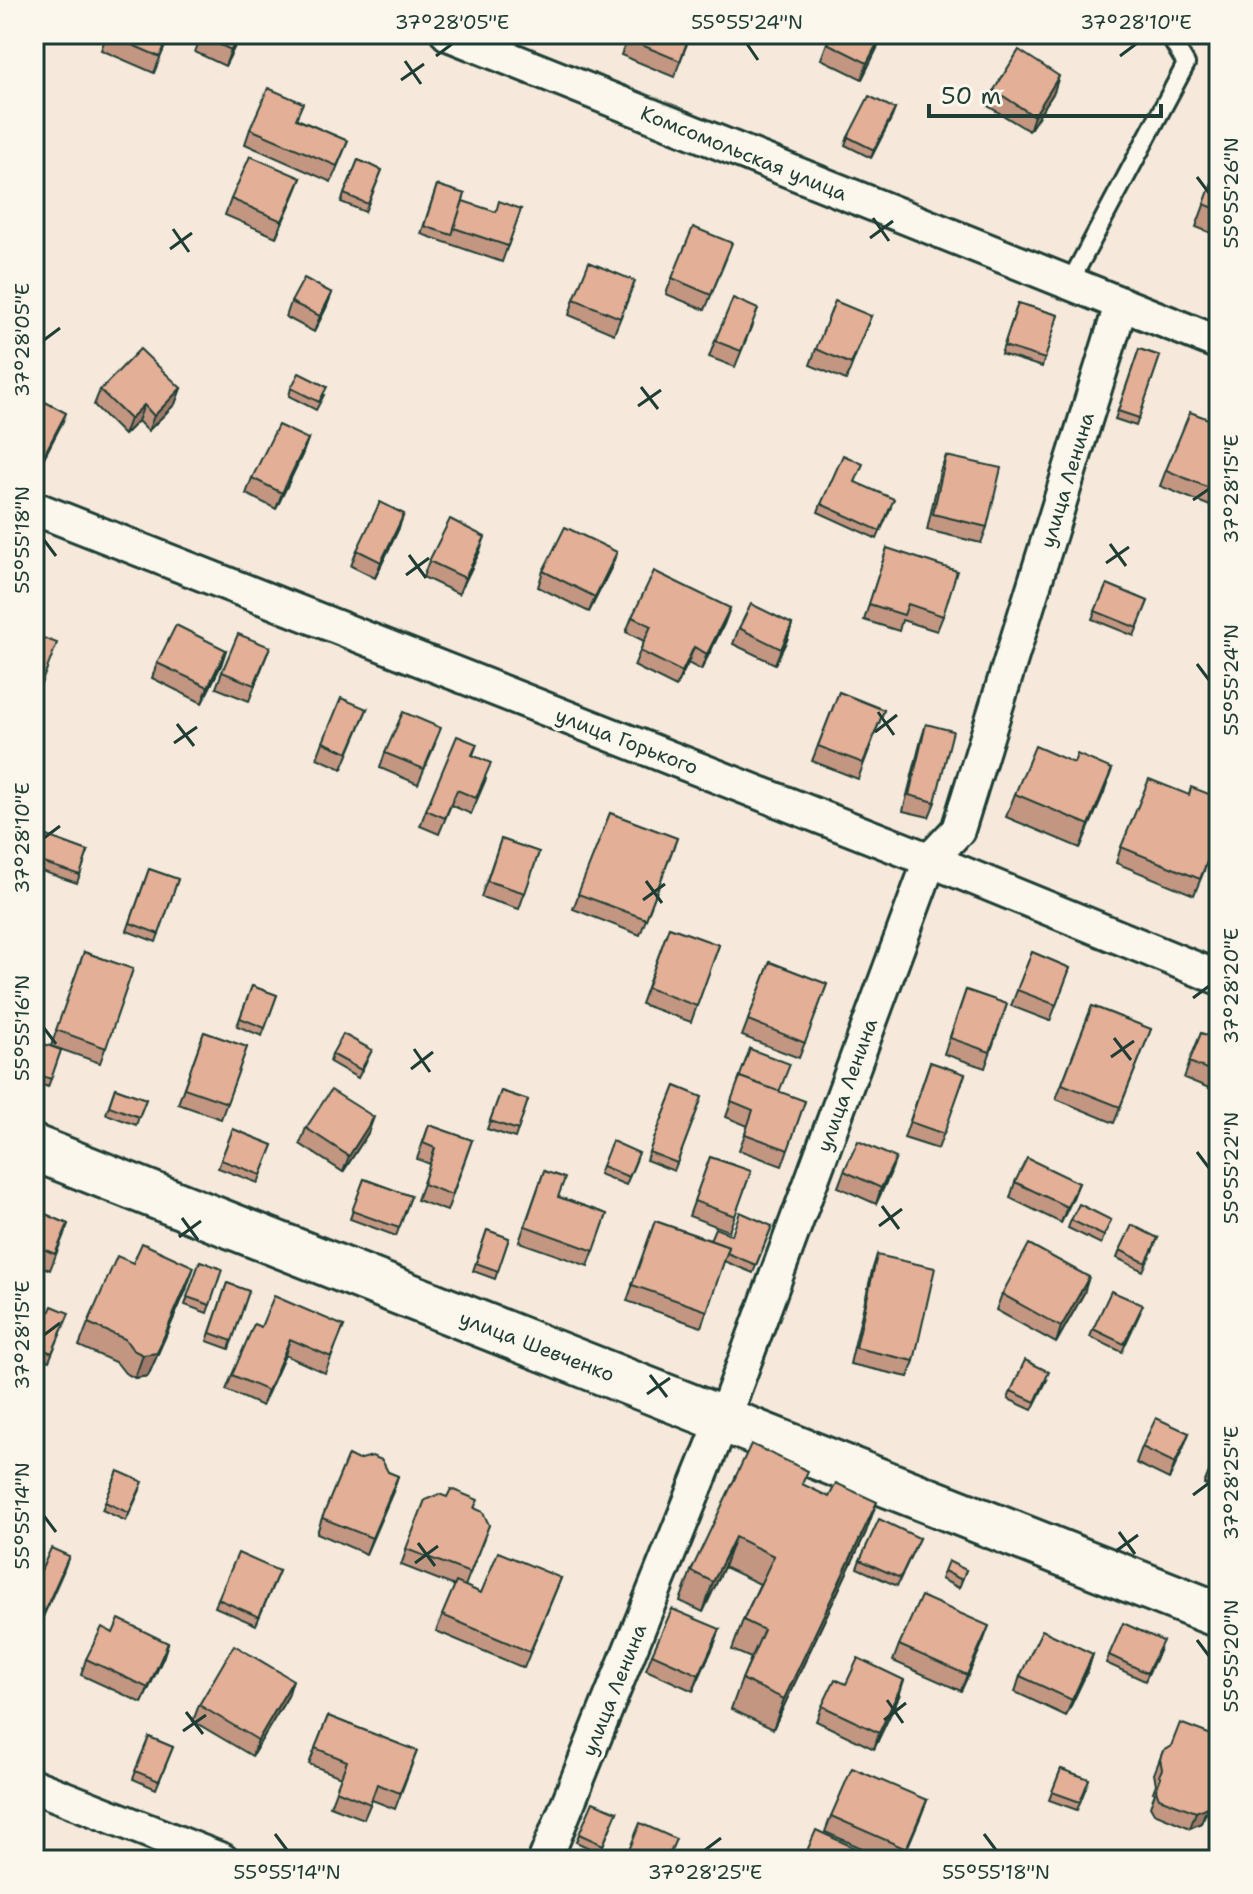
<svg xmlns="http://www.w3.org/2000/svg" width="1253" height="1894" viewBox="0 0 1253 1894" font-family="'Shantell Sans',sans-serif">
<style>
.lines{fill:none;stroke-linecap:round;stroke-linejoin:round}
.lane-casing{stroke:#1f3d34;stroke-width:22}
.street-casing{stroke:#1f3d34;stroke-width:38}
.secondary-casing{stroke:#1f3d34;stroke-width:50}
.lane{stroke:#fbf7ec;stroke-width:16}
.street{stroke:#fbf7ec;stroke-width:32}
.secondary{stroke:#fbf7ec;stroke-width:44}
.wall{fill:#c39682;stroke:#1f3d34;stroke-width:2}
.shaded-wall{fill:#9f7a6a;stroke:#1f3d34;stroke-width:2}
.building{fill:#e3af97;stroke:#1f3d34;stroke-width:2}
.ticks{fill:none;stroke:#1f3d34;stroke-width:3}
.labels{text-anchor:middle;dominant-baseline:central;stroke-width:7;stroke-linejoin:round;paint-order:stroke}
.street-label{font-size:20px;fill:#1f3d34;stroke:#fbf7ec}
.neatline{fill:none;stroke:#1f3d34;stroke-width:3}
.ticks-label{font-size:20px;text-anchor:middle;fill:#1f3d34}
</style>
<rect width="100%" height="100%" fill="#f6e9db"/>
<filter id="ink" filterUnits="userSpaceOnUse"><feTurbulence type="fractalNoise" baseFrequency=".0125" numOctaves="2"/><feDisplacementMap in="SourceGraphic" scale="16" xChannelSelector="R" yChannelSelector="G"/><feConvolveMatrix kernelMatrix="1 2 1 2 8 2 1 2 1" color-interpolation-filters="sRGB"/></filter>
<g filter="url(#ink)">
<g class="lines">
<g class="lane-casing">
<polyline id="lane" points="1069,284 1186,64 1171,39 1164,34"/>
</g>
<g class="street-casing">
<g id="street">
<polyline points="448,34 1219,343"/>
<polyline points="34,508 930,860 1219,978"/>
<polyline points="34,1786 222,1860"/>
<polyline points="545,1860 723,1420 930,860 958,830 1121,305"/>
</g>
</g>
<g class="secondary-casing">
<polyline id="secondary" points="34,1148 1219,1615"/>
</g>
<use href="#lane" class="lane"/>
<use href="#street" class="street"/>
<use href="#secondary" class="secondary"/>
</g>
<g class="wall">
<polygon points="107,34 170,34 154,73 101,50"/>
<polygon points="202,34 241,34 225,66 195,52"/>
<polygon points="629,34 691,34 674,77 621,55"/>
<polygon points="884,34 862,79 821,59 827,43"/>
<polygon points="994,90 1054,92 1029,131 988,106"/>
<polygon points="895,109 871,158 845,145 848,137"/>
<polygon points="297,119 348,141 331,182 245,144 250,129"/>
<polygon points="358,160 382,170 365,212 341,202"/>
<polygon points="1219,164 1219,279 1212,269 1210,260 1219,236 1196,227"/>
<polygon points="301,178 276,237 225,215 231,199"/>
<polygon points="437,185 462,202 495,212 521,209 502,262 421,234"/>
<polygon points="726,259 705,310 666,294 672,278"/>
<polygon points="332,293 326,308 314,332 286,317 291,302"/>
<polygon points="629,297 614,334 569,315 574,299"/>
<polygon points="1018,303 1058,315 1042,367 1001,354"/>
<polygon points="871,316 846,380 810,365 816,349"/>
<polygon points="752,325 735,367 709,357 715,341"/>
<polygon points="1139,349 1160,356 1136,426 1115,419"/>
<polygon points="181,388 175,404 148,431 138,421 124,435 94,405 100,390"/>
<polygon points="291,388 324,395 316,410 289,396"/>
<polygon points="34,396 63,421 41,463 34,459"/>
<polygon points="1219,423 1219,485 1210,506 1160,486 1166,470"/>
<polygon points="308,439 302,455 276,509 246,494 252,478"/>
<polygon points="946,456 987,527 981,543 927,530 940,471"/>
<polygon points="856,483 891,507 877,539 818,512 821,504"/>
<polygon points="398,530 375,578 351,566 357,550"/>
<polygon points="887,548 943,616 937,631 902,620 899,631 864,620"/>
<polygon points="479,553 459,594 423,577 429,561"/>
<polygon points="611,568 589,612 538,587 543,571"/>
<polygon points="1107,584 1148,601 1134,636 1092,619"/>
<polygon points="730,608 724,624 701,670 688,663 676,687 634,666 644,641 626,632 632,617"/>
<polygon points="792,624 787,640 775,664 733,644 739,628"/>
<polygon points="270,647 249,701 216,688 222,672"/>
<polygon points="226,650 221,665 202,703 152,678 157,663"/>
<polygon points="839,692 884,710 858,779 812,761"/>
<polygon points="367,709 342,769 317,758 323,742"/>
<polygon points="926,724 935,802 929,817 903,811 921,740"/>
<polygon points="435,744 418,784 380,768 385,753"/>
<polygon points="477,744 473,755 486,779 471,814 451,805 439,834 420,826 426,810"/>
<polygon points="1104,792 1080,848 1006,817 1015,794"/>
<polygon points="1189,795 1219,798 1219,835 1194,895 1116,863 1121,847"/>
<polygon points="610,813 677,838 640,935 573,909"/>
<polygon points="47,836 88,851 77,883 35,869"/>
<polygon points="501,839 539,852 519,909 481,897"/>
<polygon points="149,869 178,879 156,942 127,931"/>
<polygon points="669,927 719,945 691,1022 641,1004"/>
<polygon points="84,952 133,969 100,1063 51,1046"/>
<polygon points="1032,952 1070,968 1050,1021 1011,1006"/>
<polygon points="770,962 827,984 799,1058 742,1036"/>
<polygon points="252,986 277,995 262,1036 237,1026"/>
<polygon points="966,990 1007,1004 985,1068 944,1054"/>
<polygon points="1092,1006 1151,1029 1114,1123 1056,1099"/>
<polygon points="204,1032 247,1047 221,1119 178,1104"/>
<polygon points="1201,1033 1219,1040 1219,1092 1184,1078"/>
<polygon points="34,1048 61,1050 48,1087 34,1082"/>
<polygon points="750,1049 779,1092 805,1101 782,1166 739,1150 748,1126 726,1117"/>
<polygon points="372,1050 358,1078 330,1062 332,1054"/>
<polygon points="930,1062 965,1074 938,1149 904,1138"/>
<polygon points="675,1086 702,1097 674,1171 646,1160"/>
<polygon points="115,1088 146,1099 136,1125 106,1114"/>
<polygon points="501,1091 528,1100 515,1138 487,1129"/>
<polygon points="429,1125 472,1140 447,1211 417,1200 430,1164 417,1159"/>
<polygon points="306,1128 368,1133 343,1172 300,1144"/>
<polygon points="233,1129 273,1145 258,1183 218,1168"/>
<polygon points="710,1157 751,1171 729,1231 689,1216"/>
<polygon points="636,1161 626,1185 599,1174 602,1166"/>
<polygon points="544,1171 559,1197 607,1214 588,1266 519,1242"/>
<polygon points="844,1171 890,1174 876,1204 838,1187"/>
<polygon points="364,1179 411,1196 396,1236 350,1219"/>
<polygon points="1015,1182 1079,1183 1061,1223 1010,1198"/>
<polygon points="1219,1192 1219,1203 1215,1202"/>
<polygon points="34,1209 68,1224 50,1270 34,1263"/>
<polygon points="1071,1220 1111,1220 1101,1244 1068,1228"/>
<polygon points="655,1221 710,1240 772,1226 753,1273 724,1261 701,1327 627,1301"/>
<polygon points="487,1230 509,1238 495,1279 473,1271"/>
<polygon points="1158,1238 1143,1271 1117,1258 1120,1250"/>
<polygon points="877,1255 914,1361 908,1377 850,1364 872,1271"/>
<polygon points="200,1261 222,1269 207,1313 185,1305"/>
<polygon points="227,1283 249,1291 229,1349 207,1341"/>
<polygon points="186,1290 148,1376 135,1378 125,1373 117,1363 79,1346 88,1323"/>
<polygon points="1084,1293 1056,1343 996,1310 1002,1294"/>
<polygon points="69,1313 49,1361 34,1355 34,1346"/>
<polygon points="1140,1313 1122,1352 1090,1337 1093,1329"/>
<polygon points="344,1326 325,1373 285,1355 262,1406 226,1390 232,1375 261,1327"/>
<polygon points="1047,1380 1032,1410 1008,1399 1011,1391"/>
<polygon points="1189,1433 1169,1479 1136,1463 1142,1447"/>
<polygon points="1219,1448 1219,1491 1204,1484"/>
<polygon points="118,1471 140,1490 126,1521 102,1510"/>
<polygon points="388,1472 398,1476 366,1554 317,1533 322,1518"/>
<polygon points="803,1485 866,1532 773,1729 731,1709 742,1679 751,1658 732,1650 743,1620 760,1584 724,1567 703,1612 680,1601 691,1571"/>
<polygon points="425,1500 475,1508 489,1525 465,1586 481,1593 561,1578 524,1668 436,1631 455,1586 401,1565"/>
<polygon points="919,1538 897,1586 857,1568 860,1560"/>
<polygon points="966,1570 959,1588 941,1579 944,1571"/>
<polygon points="279,1571 256,1625 215,1607 218,1599"/>
<polygon points="720,1629 693,1691 646,1670 652,1654"/>
<polygon points="113,1633 168,1643 163,1658 142,1703 81,1675 86,1659"/>
<polygon points="983,1642 961,1691 893,1661 899,1645"/>
<polygon points="1160,1649 1145,1681 1106,1663 1109,1655"/>
<polygon points="1093,1654 1088,1670 1066,1716 1015,1692 1020,1676"/>
<polygon points="288,1696 252,1756 193,1721 199,1705"/>
<polygon points="899,1696 874,1749 816,1721 822,1706"/>
<polygon points="328,1716 417,1751 395,1809 372,1800 364,1819 330,1806 341,1777 309,1764"/>
<polygon points="1219,1724 1219,1818 1206,1813 1201,1823 1190,1828 1154,1813 1150,1806 1155,1793 1153,1792 1156,1784 1154,1774 1163,1751 1214,1736"/>
<polygon points="149,1737 173,1747 156,1789 133,1779"/>
<polygon points="1061,1769 1089,1779 1077,1810 1049,1800"/>
<polygon points="927,1800 902,1860 889,1860 825,1832 831,1816"/>
<polygon points="617,1812 600,1853 576,1842 579,1834"/>
</g>
<g class="shaded-wall">
<polygon points="239,34 241,34 225,66 231,50"/>
<polygon points="882,34 884,34 862,79 867,63"/>
<polygon points="1059,76 1054,92 1029,131 1034,116"/>
<polygon points="895,109 892,117 871,158 874,150"/>
<polygon points="301,178 295,193 276,237 282,221"/>
<polygon points="332,293 326,308 314,332 320,316"/>
<polygon points="181,388 175,404 148,431 154,416"/>
<polygon points="144,405 138,421 124,435 130,419"/>
<polygon points="66,413 63,421 41,463 44,455"/>
<polygon points="308,439 302,455 276,509 282,493"/>
<polygon points="404,514 398,530 375,578 381,562"/>
<polygon points="485,537 479,553 459,594 465,578"/>
<polygon points="617,552 611,568 589,612 595,597"/>
<polygon points="730,608 724,624 701,670 707,654"/>
<polygon points="792,624 787,640 775,664 781,649"/>
<polygon points="694,647 688,663 676,687 682,672"/>
<polygon points="226,650 221,665 202,703 208,687"/>
<polygon points="1112,769 1104,792 1080,848 1089,825"/>
<polygon points="374,1117 368,1133 343,1172 349,1156"/>
<polygon points="896,1158 890,1174 876,1204 881,1188"/>
<polygon points="1079,1183 1073,1198 1061,1223 1067,1207"/>
<polygon points="194,1267 186,1290 148,1376 135,1378 143,1355"/>
<polygon points="1089,1277 1084,1293 1056,1343 1061,1327"/>
<polygon points="290,1339 285,1355 262,1406 268,1391"/>
<polygon points="1189,1433 1183,1449 1169,1479 1175,1463"/>
<polygon points="398,1476 393,1492 366,1554 372,1538"/>
<polygon points="877,1502 866,1532 773,1729 784,1699"/>
<polygon points="735,1537 724,1567 703,1612 713,1582"/>
<polygon points="69,1556 63,1572 34,1637 34,1635"/>
<polygon points="989,1626 983,1642 961,1691 967,1675"/>
<polygon points="720,1629 714,1645 693,1691 699,1675"/>
<polygon points="168,1643 163,1658 142,1703 148,1688"/>
<polygon points="1093,1654 1088,1670 1066,1716 1072,1700"/>
<polygon points="293,1680 288,1696 252,1756 258,1740"/>
<polygon points="904,1680 899,1696 874,1749 879,1733"/>
<polygon points="1211,1797 1201,1823 1190,1828 1196,1812"/>
<polygon points="927,1800 921,1816 902,1860 906,1849"/>
</g>
<g class="building">
<polygon points="107,34 170,34 160,57"/>
<polygon points="202,34 239,34 231,50 201,36"/>
<polygon points="629,34 690,34 680,61 627,39"/>
<polygon points="832,34 882,34 867,63 827,43"/>
<polygon points="1019,50 1059,76 1034,116 994,90"/>
<polygon points="268,88 303,103 296,119 348,141 337,166 250,129"/>
<polygon points="869,96 895,109 874,150 848,137"/>
<polygon points="250,156 301,178 282,221 231,199"/>
<polygon points="358,160 382,170 368,204 344,194"/>
<polygon points="1219,164 1219,210 1204,204"/>
<polygon points="437,185 465,194 452,235 424,226"/>
<polygon points="463,201 496,212 499,201 521,209 508,246 454,228"/>
<polygon points="693,227 732,243 711,295 672,278"/>
<polygon points="589,262 635,281 620,318 574,299"/>
<polygon points="304,278 332,293 320,316 291,302"/>
<polygon points="733,298 758,309 741,351 715,341"/>
<polygon points="835,301 871,316 851,364 816,349"/>
<polygon points="1018,303 1058,315 1045,359 1004,346"/>
<polygon points="140,349 181,388 154,416 144,405 130,419 100,390"/>
<polygon points="1139,349 1160,356 1139,418 1118,411"/>
<polygon points="299,373 327,387 319,402 291,388"/>
<polygon points="34,396 66,413 44,455 34,449"/>
<polygon points="1190,412 1219,423 1219,483 1216,491 1166,470"/>
<polygon points="278,425 308,439 282,493 252,478"/>
<polygon points="843,455 863,464 855,482 894,499 880,531 821,504"/>
<polygon points="946,456 1001,468 987,527 933,514"/>
<polygon points="380,502 404,514 381,562 357,550"/>
<polygon points="450,519 485,537 465,578 429,561"/>
<polygon points="565,527 617,552 595,597 543,571"/>
<polygon points="887,548 957,571 943,616 908,604 904,615 869,604"/>
<polygon points="654,571 730,608 707,654 694,647 682,672 640,651 651,626 632,617"/>
<polygon points="1107,584 1148,601 1137,628 1095,611"/>
<polygon points="751,604 792,624 781,649 739,628"/>
<polygon points="176,625 226,650 208,687 157,663"/>
<polygon points="238,634 270,647 254,685 222,672"/>
<polygon points="38,636 57,643 34,702 34,646"/>
<polygon points="839,692 884,710 863,763 818,746"/>
<polygon points="341,698 367,709 348,753 323,742"/>
<polygon points="403,712 441,728 424,769 385,753"/>
<polygon points="926,724 953,731 935,802 909,795"/>
<polygon points="457,736 477,744 472,755 491,763 476,798 457,790 445,818 426,810"/>
<polygon points="1035,746 1074,763 1077,754 1112,769 1089,825 1015,794"/>
<polygon points="1149,779 1189,795 1191,787 1219,798 1219,833 1200,879 1121,847"/>
<polygon points="610,813 677,838 646,919 578,894"/>
<polygon points="47,836 88,851 80,875 38,861"/>
<polygon points="501,839 539,852 525,893 487,881"/>
<polygon points="149,869 178,879 159,934 130,923"/>
<polygon points="669,927 719,945 697,1006 647,988"/>
<polygon points="84,952 133,969 106,1048 56,1030"/>
<polygon points="1032,952 1070,968 1056,1005 1017,990"/>
<polygon points="770,962 827,984 805,1043 748,1020"/>
<polygon points="252,986 277,995 265,1028 240,1018"/>
<polygon points="966,990 1007,1004 990,1052 950,1038"/>
<polygon points="1092,1006 1151,1029 1120,1107 1062,1084"/>
<polygon points="204,1032 247,1047 227,1103 184,1088"/>
<polygon points="1201,1033 1219,1040 1219,1074 1189,1062"/>
<polygon points="343,1034 372,1050 361,1070 332,1054"/>
<polygon points="36,1041 61,1050 51,1079 34,1073 34,1048"/>
<polygon points="750,1049 790,1064 779,1092 740,1077 739,1081 738,1081"/>
<polygon points="930,1062 965,1074 944,1134 910,1122"/>
<polygon points="740,1077 805,1101 788,1150 745,1134 753,1110 731,1101"/>
<polygon points="675,1086 702,1097 677,1163 649,1152"/>
<polygon points="115,1088 146,1099 139,1117 109,1106"/>
<polygon points="331,1090 374,1117 349,1156 306,1128"/>
<polygon points="501,1091 528,1100 518,1130 490,1121"/>
<polygon points="429,1125 472,1140 452,1195 423,1184 435,1148 423,1143"/>
<polygon points="233,1129 273,1145 261,1175 221,1160"/>
<polygon points="612,1141 639,1153 629,1177 602,1166"/>
<polygon points="858,1141 896,1158 881,1188 844,1171"/>
<polygon points="710,1157 751,1171 735,1216 694,1201"/>
<polygon points="1027,1158 1079,1183 1067,1207 1015,1182"/>
<polygon points="544,1171 565,1178 558,1197 607,1214 594,1251 525,1226"/>
<polygon points="364,1179 411,1196 399,1228 352,1211"/>
<polygon points="1079,1204 1111,1220 1104,1236 1071,1220"/>
<polygon points="34,1209 68,1224 55,1254 36,1246 34,1249"/>
<polygon points="740,1212 772,1226 756,1265 727,1253 729,1247 710,1240 715,1228 732,1235"/>
<polygon points="655,1221 729,1247 707,1311 632,1285"/>
<polygon points="1132,1225 1158,1238 1146,1263 1120,1250"/>
<polygon points="487,1230 509,1238 498,1271 476,1263"/>
<polygon points="142,1243 194,1267 157,1353 143,1355 133,1350 125,1339 88,1323 117,1256 133,1263"/>
<polygon points="1029,1244 1089,1277 1061,1327 1002,1294"/>
<polygon points="877,1255 935,1268 914,1361 856,1348"/>
<polygon points="200,1261 222,1269 210,1305 187,1297"/>
<polygon points="227,1283 249,1291 232,1341 210,1333"/>
<polygon points="1111,1291 1143,1305 1124,1344 1093,1329"/>
<polygon points="274,1296 344,1326 331,1357 290,1339 268,1391 232,1375 254,1324 261,1327"/>
<polygon points="52,1306 69,1313 52,1353 34,1346"/>
<polygon points="1025,1360 1049,1372 1035,1402 1011,1391"/>
<polygon points="1156,1418 1189,1433 1175,1463 1142,1447"/>
<polygon points="751,1444 808,1471 802,1484 829,1497 836,1483 877,1502 784,1699 742,1679 764,1630 743,1620 774,1556 735,1537 713,1582 691,1571"/>
<polygon points="1219,1448 1219,1473 1210,1468"/>
<polygon points="348,1455 358,1460 372,1456 382,1460 388,1472 398,1476 372,1538 322,1518"/>
<polygon points="118,1471 143,1482 129,1513 105,1502"/>
<polygon points="451,1489 478,1500 474,1508 483,1512 489,1525 470,1573 406,1549 425,1500 439,1494 447,1497"/>
<polygon points="879,1519 919,1538 900,1578 860,1560"/>
<polygon points="51,1548 69,1556 34,1635 34,1583 35,1584"/>
<polygon points="498,1552 561,1578 530,1652 442,1615 456,1582 481,1593"/>
<polygon points="238,1553 279,1571 259,1617 218,1599"/>
<polygon points="948,1561 966,1570 962,1580 944,1571"/>
<polygon points="921,1596 989,1626 967,1675 899,1645"/>
<polygon points="672,1609 720,1629 699,1675 652,1654"/>
<polygon points="119,1619 168,1643 148,1688 86,1659 102,1627 113,1633"/>
<polygon points="1123,1623 1163,1641 1147,1673 1109,1655"/>
<polygon points="1042,1630 1093,1654 1072,1700 1020,1676"/>
<polygon points="234,1645 293,1680 258,1740 199,1705"/>
<polygon points="858,1658 904,1680 879,1733 822,1706 835,1679 846,1684"/>
<polygon points="328,1716 417,1751 400,1793 377,1784 370,1804 336,1790 347,1761 315,1748"/>
<polygon points="1180,1723 1214,1736 1219,1724 1219,1800 1211,1797 1207,1807 1196,1812 1159,1798 1156,1790 1161,1777 1159,1776 1162,1769 1160,1759 1163,1751 1171,1746"/>
<polygon points="149,1737 173,1747 159,1781 135,1771"/>
<polygon points="852,1768 927,1800 906,1849 831,1816"/>
<polygon points="1061,1769 1089,1779 1080,1802 1052,1792"/>
<polygon points="593,1802 617,1812 603,1845 579,1834"/>
<polygon points="640,1823 676,1839 667,1860 625,1860"/>
<polygon points="816,1830 853,1847 847,1860 803,1860"/>
</g>
</g>
<path class="ticks" d="M747 44 758 60M436 56 452 44M1120 56 1136 44M405 61 421 84M401 80 424 64M1197 177 1209 193M873 218 889 241M173 229 189 252M870 238 893 221M170 249 192 233M44 340 60 328M641 387 658 409M638 406 661 390M1193 500 1209 489M44 540 56 556M1110 544 1126 566M409 555 426 578M1106 563 1129 547M406 575 429 558M1197 664 1209 680M878 712 894 735M177 724 194 746M875 732 897 715M174 743 197 727M44 838 60 826M646 881 662 903M643 900 665 884M1193 998 1209 986M44 1028 56 1044M1114 1038 1131 1060M414 1049 430 1072M1111 1057 1134 1041M411 1069 433 1052M1197 1152 1209 1168M882 1206 899 1229M182 1218 198 1240M879 1226 902 1209M179 1237 201 1221M44 1335 60 1323M650 1375 667 1397M647 1394 670 1378M1193 1495 1209 1483M44 1516 56 1532M1119 1532 1135 1554M418 1543 435 1566M1116 1551 1138 1535M415 1563 438 1546M1197 1640 1209 1656M887 1700 903 1723M186 1712 203 1734M884 1720 906 1703M183 1731 206 1715M275 1834 287 1850M984 1834 996 1850M705 1850 721 1838"/>
<g class="labels">
<g class="street-label">
<text transform="translate(744 153) rotate(22)">Комсомольская улица</text>
<text transform="translate(1067 480) rotate(-73)">улица Ленина</text>
<text transform="translate(627 741) rotate(21)">улица Горького</text>
<text transform="translate(847 1085) rotate(-70)">улица Ленина</text>
<text transform="translate(537 1346) rotate(21)">улица Шевченко</text>
<text transform="translate(614 1690) rotate(-68)">улица Ленина</text>
</g>
</g>
<rect width="1253" height="1894" fill="none" stroke="#fbf7ec" stroke-width="88"/>
<path d="M929 104v12h232v-12" fill="none" stroke="#1f3d34" stroke-width="4"/>
<text x="941" y="104" font-size="24" fill="#1f3d34" stroke="#fbf7ec" stroke-width="6" paint-order="stroke">50 m</text>
<rect x="44" y="44" width="1165" height="1806" class="neatline"/>
<g class="ticks-label">
<text x="452" y="29">37°28'05"E</text>
<text x="747" y="29">55°55'24"N</text>
<text x="1136" y="29">37°28'10"E</text>
<text transform="translate(1231 193) rotate(-90)" y="7">55°55'26"N</text>
<text transform="translate(22 340) rotate(-90)" y="7">37°28'05"E</text>
<text transform="translate(1231 489) rotate(-90)" y="7">37°28'15"E</text>
<text transform="translate(22 540) rotate(-90)" y="7">55°55'18"N</text>
<text transform="translate(1231 680) rotate(-90)" y="7">55°55'24"N</text>
<text transform="translate(22 838) rotate(-90)" y="7">37°28'10"E</text>
<text transform="translate(1231 986) rotate(-90)" y="7">37°28'20"E</text>
<text transform="translate(22 1028) rotate(-90)" y="7">55°55'16"N</text>
<text transform="translate(1231 1168) rotate(-90)" y="7">55°55'22"N</text>
<text transform="translate(22 1335) rotate(-90)" y="7">37°28'15"E</text>
<text transform="translate(1231 1483) rotate(-90)" y="7">37°28'25"E</text>
<text transform="translate(22 1516) rotate(-90)" y="7">55°55'14"N</text>
<text transform="translate(1231 1656) rotate(-90)" y="7">55°55'20"N</text>
<text x="287" y="1879">55°55'14"N</text>
<text x="705" y="1879">37°28'25"E</text>
<text x="996" y="1879">55°55'18"N</text>
</g>
</svg>
